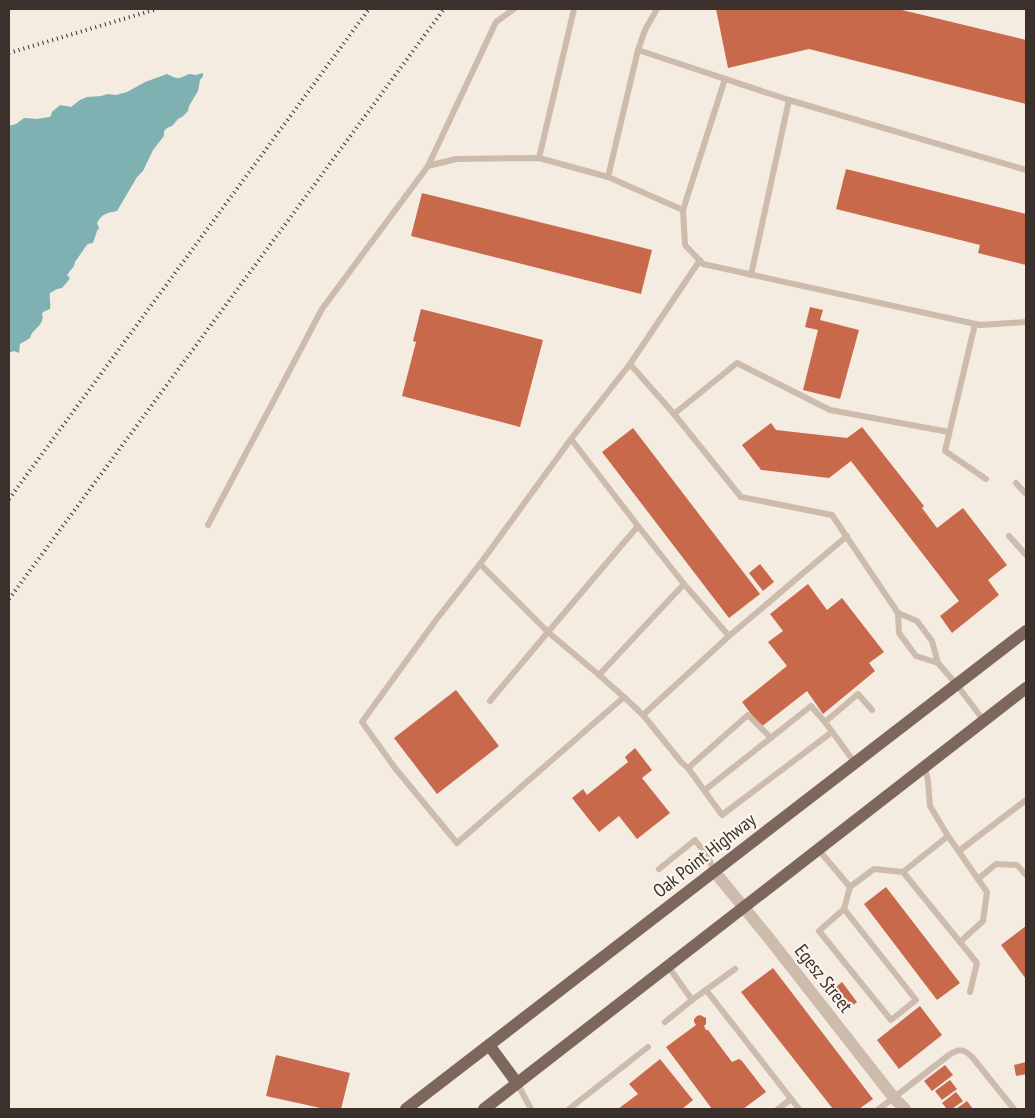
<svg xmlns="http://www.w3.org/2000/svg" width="1035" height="1118" viewBox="0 0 1035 1118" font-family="'PT Sans Narrow',sans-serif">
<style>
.water{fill:#7fb0b2}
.building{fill:#c8694b}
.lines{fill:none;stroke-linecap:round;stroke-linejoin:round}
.service{stroke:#cdbbac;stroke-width:6}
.tertiary{stroke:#cdbbac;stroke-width:12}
.primary{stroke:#7d675c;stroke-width:12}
.rail{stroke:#3b302b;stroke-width:4;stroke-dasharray:1 4;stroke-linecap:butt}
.labels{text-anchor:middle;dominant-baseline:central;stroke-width:4.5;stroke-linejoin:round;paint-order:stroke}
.street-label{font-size:19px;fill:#3b302b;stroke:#fbf5ee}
</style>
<rect width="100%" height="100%" fill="#f4ebe1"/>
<path class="water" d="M203 73V76L200 80 198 91 189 106 188 111 182 117 178 119 172 126 167 128 164 131V136L153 150 143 171 137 177 117 211C108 213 102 213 97 223L99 228 97 231 93 243 88 244 86 246 75 262 74 266 67 275 70 278C68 282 64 285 62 288L57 289 50 293C49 299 51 303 50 309L43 312 42 314C46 325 32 328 30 338L20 344 19 353 14 351 9 353V126L16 124 24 118 37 119 49 117 51 116 52 112 60 105 71 107 80 100 87 97 101 96 108 94 116 95 127 92 145 82 167 74C179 80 178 79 189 74L196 75Z"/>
<g class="building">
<polygon points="716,9 898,9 1026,40 1026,104 809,49 728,68"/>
<polygon points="846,169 1026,214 1026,265 978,253 980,245 836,209"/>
<polygon points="422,193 652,250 641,294 411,236"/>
<polygon points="810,307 823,310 820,320 859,330 840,399 803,390 818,330 805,327"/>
<polygon points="421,309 543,340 520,427 402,396 416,342 413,341"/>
<polygon points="771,423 776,430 847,438 862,427 924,506 922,508 937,528 963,508 1007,565 988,580 999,595 952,633 940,616 959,601 851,461 829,478 761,470 742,445"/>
<polygon points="633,428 760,594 729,618 602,452"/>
<polygon points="760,564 774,582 763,591 749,573"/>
<polygon points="808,584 827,610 842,598 884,652 869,663 875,671 823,714 807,691 761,727 742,702 787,666 768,642 783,631 770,614"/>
<polygon points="456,690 499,746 437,794 394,738"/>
<polygon points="635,748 652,770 642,778 670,813 637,839 619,816 599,832 572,798 583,789 587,795 628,762 625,757"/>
<polygon points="886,887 960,983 937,1000 864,904"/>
<polygon points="1026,926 1026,979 1001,945"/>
<polygon points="773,968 873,1099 859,1109 833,1109 741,992"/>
<polygon points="842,982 857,1002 847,1010 831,991"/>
<polygon points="920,1006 942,1035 899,1069 877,1040"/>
<polygon points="700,1015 706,1018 706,1024 704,1026 706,1030 708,1030 732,1062 739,1059 742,1061 766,1092 743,1109 712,1109 666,1047 696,1025 694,1022 694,1019 697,1016"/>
<polygon points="276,1055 350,1073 341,1109 325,1109 266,1096"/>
<polygon points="660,1059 693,1100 682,1109 618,1109 638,1094 629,1084"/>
<polygon points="1026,1062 1026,1074 1016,1076 1014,1065"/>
<polygon points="945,1065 953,1075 932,1091 924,1081"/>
<polygon points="950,1080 957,1089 942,1100 935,1091"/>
<polygon points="956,1092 963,1101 952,1109 947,1109 942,1103"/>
<polygon points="967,1101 973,1109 956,1109"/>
</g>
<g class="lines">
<g class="service">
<polyline points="638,50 645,30 657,9"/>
<polyline points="539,158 574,9"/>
<polyline points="428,166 496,22 514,9"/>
<polyline points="608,177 638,50 789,100 1026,170"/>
<polyline points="683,210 725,79"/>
<polyline points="751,275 789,100"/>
<polyline points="975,324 945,451 986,479"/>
<polyline points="630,364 674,414 741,497 832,515 898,613 917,621 932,641 938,663 957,685 984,721"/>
<polyline points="674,414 737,363 830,410 949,432"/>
<polyline points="1016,483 1026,494"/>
<polyline points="208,525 322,309 428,166 456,159 539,158 608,177 683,210 685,245 703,264 980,325 1026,322"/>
<polyline points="638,526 684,584"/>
<polyline points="1009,536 1026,555"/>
<polyline points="480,564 548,632 638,526 571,439"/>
<polyline points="898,613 899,633 916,656 938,663"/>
<polyline points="624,697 599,675 684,584 729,636"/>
<polyline points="490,701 548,632 599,675"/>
<polyline points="643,715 729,636 847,536"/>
<polyline points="771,738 748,715 688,768 722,815 832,732"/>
<polyline points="855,763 825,722 858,694 872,710"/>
<polyline points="688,768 682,763 643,715 624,697 457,843 395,768 362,722 436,620 480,564 571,439 630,364 700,260"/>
<polyline points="705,790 811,706 825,722"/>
<polyline points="948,836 987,892 983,921 960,942"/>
<polyline points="818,849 850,887 844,909 819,931 891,1020 916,1000 844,909"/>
<polyline points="959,851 1026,800"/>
<polyline points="659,869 695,840 708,857 714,871"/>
<polyline points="903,872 977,963 970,992"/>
<polyline points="978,879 996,864 1017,865 1026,875"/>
<polyline points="850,887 874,869 903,872 948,836 930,806 928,781 925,767"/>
<polyline points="668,966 692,1000"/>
<polyline points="706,990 799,1109"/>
<polyline points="665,1022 692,1000 735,969"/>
<polyline points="517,1083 531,1109"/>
<polyline points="569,1109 648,1047"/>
<polyline points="778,1109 791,1099"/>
<path d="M879 1109 949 1055C959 1049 963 1048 972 1057L1014 1109"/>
</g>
<polyline class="tertiary" points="714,871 768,937 894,1098 905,1109"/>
<g class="primary">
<polyline points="489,1045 517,1083"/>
<polyline points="406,1109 1026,631"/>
<polyline points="484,1109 1026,688"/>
</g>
<g class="rail">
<polyline points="9,53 157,9"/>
<polyline points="9,499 369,9"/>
<polyline points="9,599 444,9"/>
</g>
</g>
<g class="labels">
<g class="street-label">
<text transform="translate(704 855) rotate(-38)">Oak Point Highway</text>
<text transform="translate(824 978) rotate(52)">Egesz Street</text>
</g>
</g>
<rect width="1035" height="1118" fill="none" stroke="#3b302b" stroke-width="20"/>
</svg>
